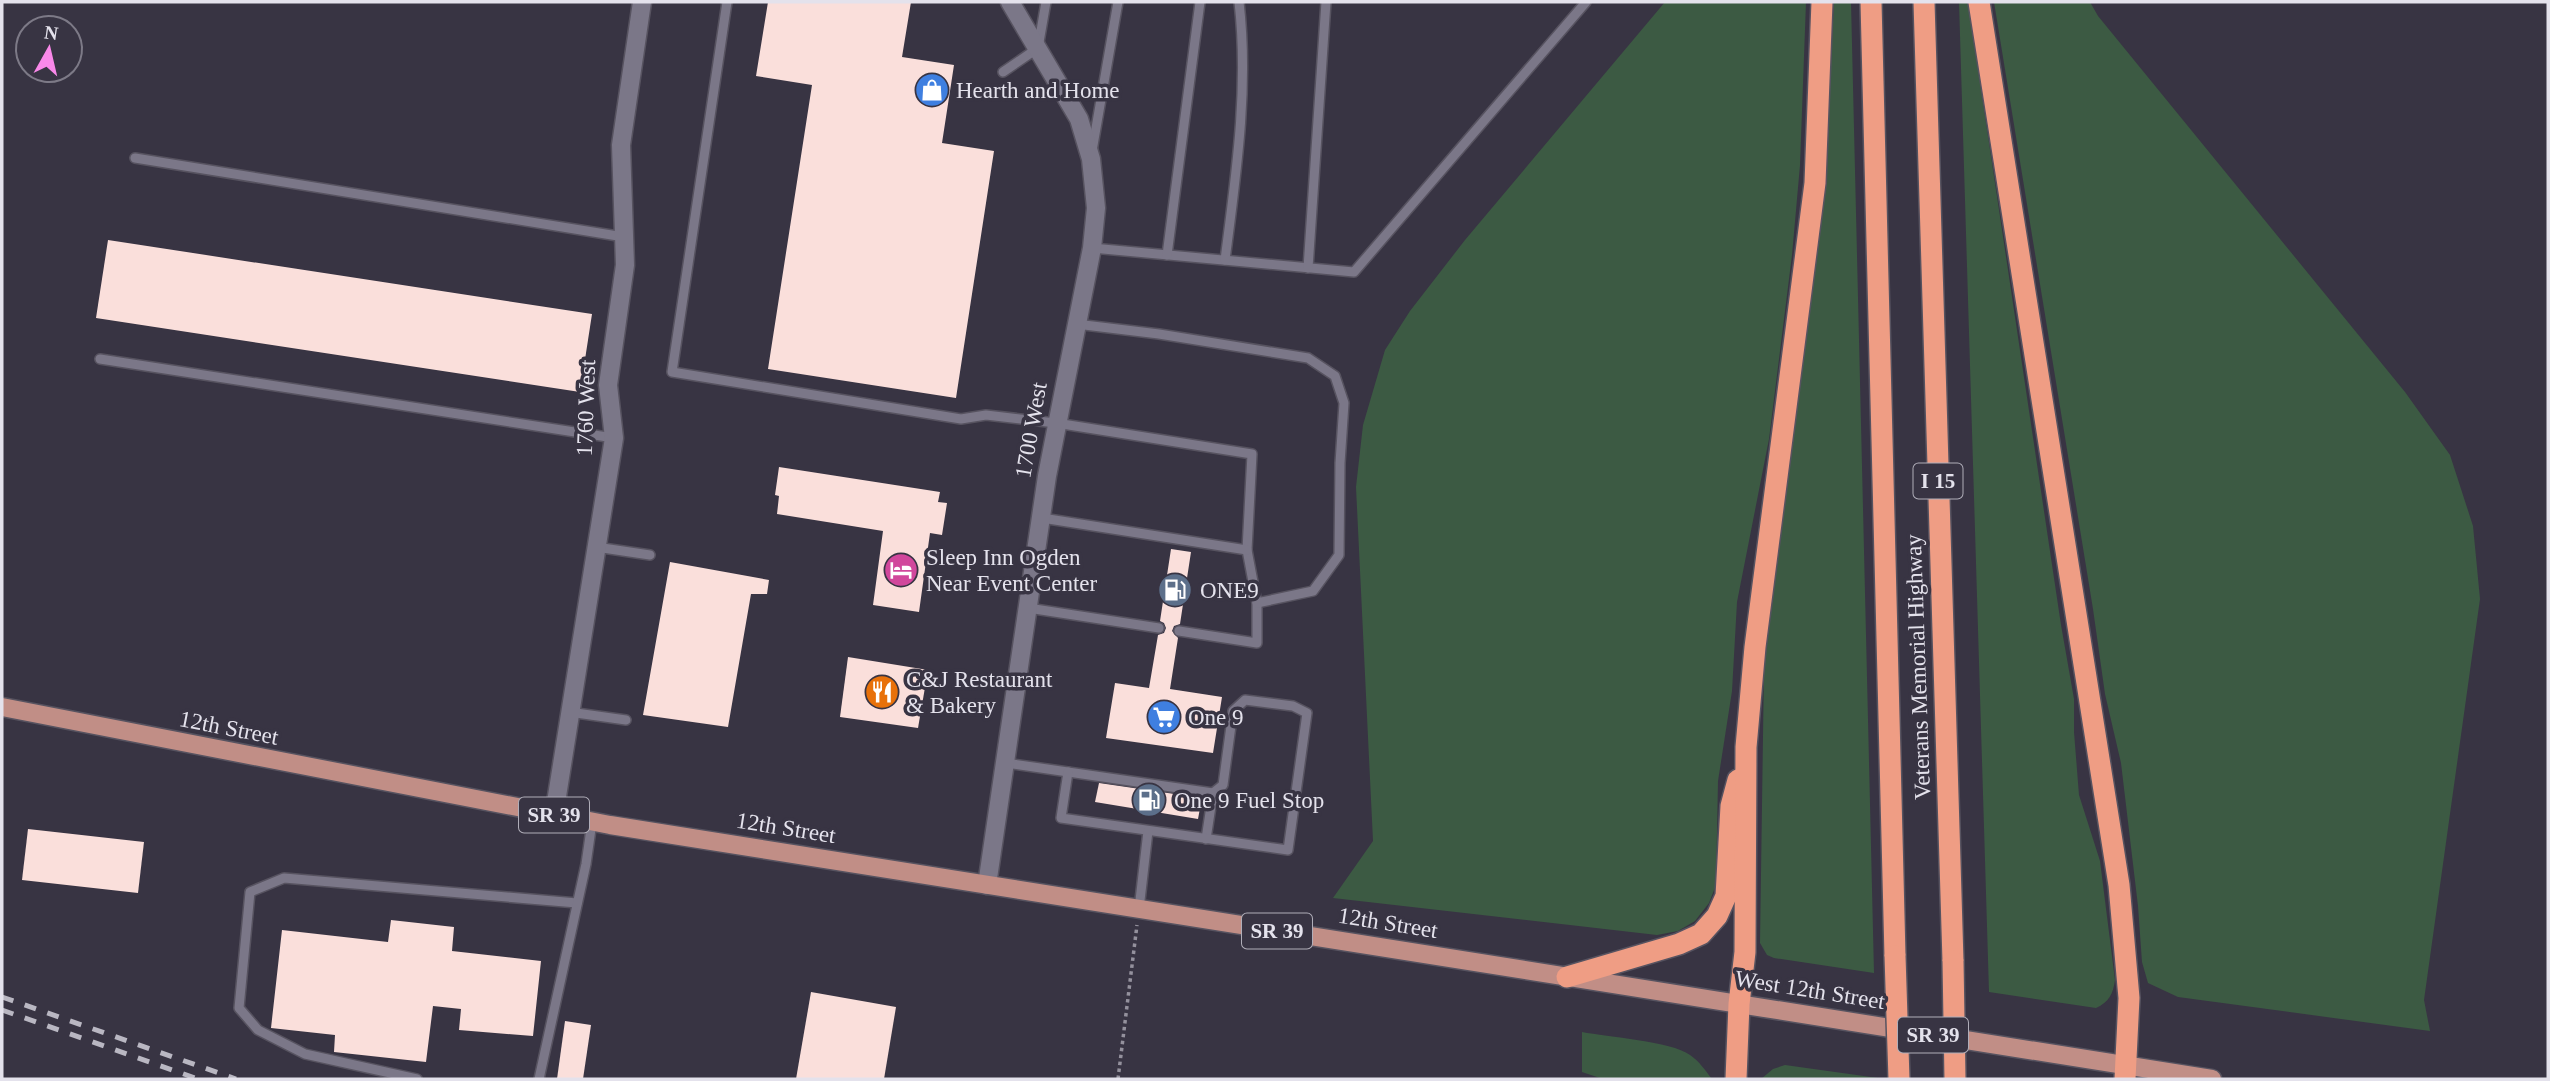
<svg xmlns="http://www.w3.org/2000/svg" width="2550" height="1081" viewBox="0 0 2550 1081" font-family="Georgia,serif">
<style>
.green{fill:#3c5a43}
.building{fill:#fadfdb}
.lines{fill:none;stroke-linecap:round;stroke-linejoin:round}
.service-casing{stroke:#575360;stroke-width:12}
.minor-casing{stroke:#575360;stroke-width:21}
.primary-casing{stroke:#575360;stroke-width:21}
.motorway-casing{stroke:#575360;stroke-width:24}
.path{stroke:#94919d;stroke-width:3.5;stroke-dasharray:3.5 3.5;stroke-linecap:butt}
.service{stroke:#7b7788;stroke-width:9}
.minor{stroke:#7b7788;stroke-width:18}
.primary{stroke:#c18e86;stroke-width:18}
.motorway{stroke:#ef9d84;stroke-width:21}
.rail{stroke:#b9b7c2;stroke-width:5;stroke-dasharray:12 12;stroke-linecap:butt}
.motorway-bridge-casing{stroke:#575360;stroke-width:24;stroke-linecap:butt}
.motorway-bridge{stroke:#ef9d84;stroke-width:21}
.labels{text-anchor:middle;dominant-baseline:central;stroke-width:7;stroke-linejoin:round;paint-order:stroke}
.shield{fill:#383443;stroke:#b0aeb9;stroke-width:2}
.shield-label{font-size:21px;font-weight:bold;fill:#e4e2ec}
.poi-label{font-size:23px;fill:#e4e2ec;stroke:#383443;text-anchor:start}
.street-label{font-size:23px;fill:#e4e2ec;stroke:#383443}
</style>
<rect width="100%" height="100%" fill="#383443"/>
<g class="green">
<polygon points="1665,2 1806,2 1800,165 1792,255 1769,439 1737,602 1732,691 1718,781 1716,885 1709,903 1695,921 1678,931 1657,935 1333,898 1373,841 1356,487 1363,425 1385,350 1410,311 1465,240"/>
<polygon points="1834,2 1851,2 1874,973 1774,958 1767,955 1760,943 1764,667 1820,230 1826,161"/>
<path d="M1959 2H1968L2061 625 2074 699V732L2079 795 2100 861 2115 980C2113 994 2109 1002 2096 1008L1989 992Z"/>
<polygon points="1994,2 2090,2 2098,16 2405,392 2450,455 2473,526 2480,599 2424,1000 2430,1031 2178,997 2148,983 2142,962 2138,906 2121,763 2105,694 2093,609"/>
<path d="M1582 1032C1607 1037 1671 1041 1690 1055 1699 1061 1705 1070 1712 1079H1603L1582 1072Z"/>
<polygon points="1785,1065 1878,1078 1878,1079 1761,1079 1773,1069"/>
</g>
<g class="building">
<polygon points="768,2 911,2 902,57 954,65 942,143 994,151 956,398 768,369 812,85 756,76"/>
<polygon points="108,240 592,314 580,392 96,318"/>
<polygon points="779,467 940,492 938,502 947,503 942,535 930,533 919,612 873,605 883,531 777,514 779,496 775,495"/>
<polygon points="1171,549 1191,552 1180,624 1174,626 1172,631 1178,638 1170,689 1222,697 1213,753 1106,738 1115,683 1149,688 1158,635 1164,633 1166,628 1164,623 1160,621"/>
<polygon points="670,562 769,580 767,594 751,594 728,727 643,715"/>
<polygon points="848,657 928,670 918,728 840,717"/>
<polygon points="1099,783 1202,798 1198,819 1095,802"/>
<polygon points="28,829 144,842 138,893 22,880"/>
<polygon points="391,920 454,927 452,951 541,961 533,1036 459,1030 461,1009 433,1006 426,1062 334,1052 335,1035 271,1028 282,930 388,942"/>
<polygon points="811,992 896,1007 884,1079 796,1079"/>
<polygon points="565,1021 591,1025 583,1079 557,1079"/>
</g>
<g class="lines">
<g class="service-casing">
<g id="service">
<polyline points="727,2 672,372 961,419 986,415 1056,423 1252,454 1247,550 1257,603 1257,643 1179,631"/>
<polyline points="1003,72 1038,48 1046,2"/>
<polyline points="1092,151 1118,2"/>
<polyline points="135,158 624,237"/>
<polyline points="1092,248 1354,272 1586,2"/>
<polyline points="1167,255 1200,2"/>
<path d="M1225 260C1236 175 1249 88 1239 2"/>
<polyline points="1308,268 1326,2"/>
<polyline points="1076,324 1159,334 1308,358 1335,376 1344,403 1340,463 1339,555 1313,591 1257,603"/>
<polyline points="100,359 614,438"/>
<polyline points="1042,518 1247,550"/>
<polyline points="596,547 650,555"/>
<polyline points="1028,608 1159,628"/>
<polyline points="569,712 626,720"/>
<polyline points="1006,763 1213,793 1206,839"/>
<polyline points="1068,772 1061,818 1288,850 1307,713 1293,706 1245,700 1233,711 1223,785 1213,793"/>
<polyline points="1139,909 1148,831"/>
<polyline points="417,1079 305,1054 258,1030 239,1008 250,892 284,878 577,903"/>
<polyline points="539,1079 586,864 592,822"/>
</g>
</g>
<g class="minor-casing">
<g id="minor">
<polyline points="554,815 614,438 608,385 625,265 621,145 642,2"/>
<polyline points="987,885 1047,476 1092,248 1096,208 1091,159 1079,119 1010,2"/>
</g>
</g>
<g class="primary-casing">
<polyline id="primary" points="2,707 610,825 2212,1079"/>
</g>
<g class="motorway-casing">
<g id="motorway">
<polyline points="1871,2 1895,956"/>
<polyline points="1924,2 1953,961"/>
<polyline points="1979,2 2119,885 2129,998 2125,1079"/>
<polyline points="1567,977 1679,944 1701,934 1717,916 1726,896 1731,806 1738,780"/>
<polyline points="1736,1079 1739,1004 1745,952 1746,747 1755,647 1815,183 1822,2"/>
</g>
</g>
<polyline class="path" points="1118,1079 1137,925"/>
<use href="#service" class="service"/>
<use href="#minor" class="minor"/>
<use href="#primary" class="primary"/>
<use href="#motorway" class="motorway"/>
<g class="rail">
<polyline points="2,997 236,1079"/>
<polyline points="2,1010 198,1079"/>
</g>
<g class="motorway-bridge-casing">
<g id="motorway-bridge">
<polyline points="1895,956 1899,1079"/>
<polyline points="1953,961 1955,1079"/>
</g>
</g>
<use href="#motorway-bridge" class="motorway-bridge"/>
</g>
<defs>
<g id="shop-disc" transform="scale(1.75)"><circle r="9.5" fill="#3f7fe0" stroke="#383443"/><path d="M-5-2.5h2.3a2.7 3.5 0 0 1 5.4 0H5L5.5 6h-11ZM-1.5-2.5h3a1.5 2.3 0 0 0-3 0Z" fill="#fff"/></g>
<g id="hotel-disc" transform="scale(1.75)"><circle r="9.5" fill="#d1479c" stroke="#383443"/><path d="M-6-4.5h1.5V1H6V5H4.5V3h-9V5H-6ZM-4 0a1.8 1.8 0 1 1 3.6 0ZM.5 0V-2.5h3Q6-2.5 6 0Z" fill="#fff"/></g>
<g id="fuel-disc" transform="scale(1.75)"><circle r="9.5" fill="#5c6f8a" stroke="#383443"/><path d="M-5.5-6h7V0h2V4h1.3V-2.5L3-4.5l.8-.8L6-3V5H2.5V1h-1V6h-7ZM-4.2-4.7v3.2H.2V-4.7Z" fill="#fff"/></g>
<g id="restaurant-disc" transform="scale(1.75)"><circle r="9.5" fill="#e8710a" stroke="#383443"/><path d="M-5-6h1v4h1v-4h1v4h1v-4h1v5L-1.5 .5V6h-2V.5L-5-1ZM5-6V6H3V1.5H1.5Q1.5-4 5-6Z" fill="#fff"/></g>
<g id="supermarket-disc" transform="scale(1.75)"><circle r="9.5" fill="#3f7fe0" stroke="#383443"/><path d="M-6-5.5h2.5l.6 2H6L4.5 2H-2.5L-4.4-4H-6ZM-1.5 3.2a1.3 1.3 0 1 0 .1 0ZM3 3.2a1.3 1.3 0 1 0 .1 0Z" fill="#fff"/></g>
</defs>
<g fill-rule="evenodd">
<use href="#shop-disc" x="932" y="90"/>
<use href="#hotel-disc" x="901" y="570"/>
<use href="#fuel-disc" x="1175" y="590"/>
<use href="#restaurant-disc" x="882" y="692"/>
<use href="#supermarket-disc" x="1164" y="717"/>
<use href="#fuel-disc" x="1149" y="800"/>
</g>
<g class="labels">
<g class="shield">
<rect x="1913.5" y="463.5" width="49" height="35" rx="5"/>
<rect x="519" y="797.5" width="70" height="35" rx="5"/>
<rect x="1242" y="913.5" width="70" height="35" rx="5"/>
<rect x="1898" y="1017.5" width="70" height="35" rx="5"/>
</g>
<g class="shield-label">
<text x="1938" y="481">I 15</text>
<text x="554" y="815">SR 39</text>
<text x="1277" y="931">SR 39</text>
<text x="1933" y="1035">SR 39</text>
</g>
<g class="poi-label">
<text x="956" y="90">Hearth and Home</text>
<text x="926" y="557">Sleep Inn Ogden<tspan x="926" dy="26">Near Event Center</tspan></text>
<text x="1200" y="590">ONE9</text>
<text x="906" y="679">C&amp;J Restaurant<tspan x="906" dy="26">&amp; Bakery</tspan></text>
<text x="1188" y="717">One 9</text>
<text x="1174" y="800">One 9 Fuel Stop</text>
</g>
<g class="street-label">
<text transform="translate(586 408) rotate(-88)">1760 West</text>
<text transform="translate(1031 430) rotate(-80)">1700 West</text>
<text transform="translate(1918 667) rotate(-92)">Veterans Memorial Highway</text>
<text transform="translate(229 728) rotate(11)">12th Street</text>
<text transform="translate(786 828) rotate(9)">12th Street</text>
<text transform="translate(1388 923) rotate(9)">12th Street</text>
<text transform="translate(1810 990) rotate(9)">West 12th Street</text>
</g>
</g>
<rect width="2550" height="1081" fill="none" stroke="#e4e2ec" stroke-width="7"/>
<g transform="translate(49 49) rotate(8)"><circle r="33" fill="#383443" stroke="#7d7a87" stroke-width="2"/>
<path d="M0-5L12 26L0 18L-12 26Z" fill="#f988e9"/>
<text y="-10" font-size="19" font-weight="bold" text-anchor="middle" fill="#e4e2ec">N</text>
</g>
</svg>
